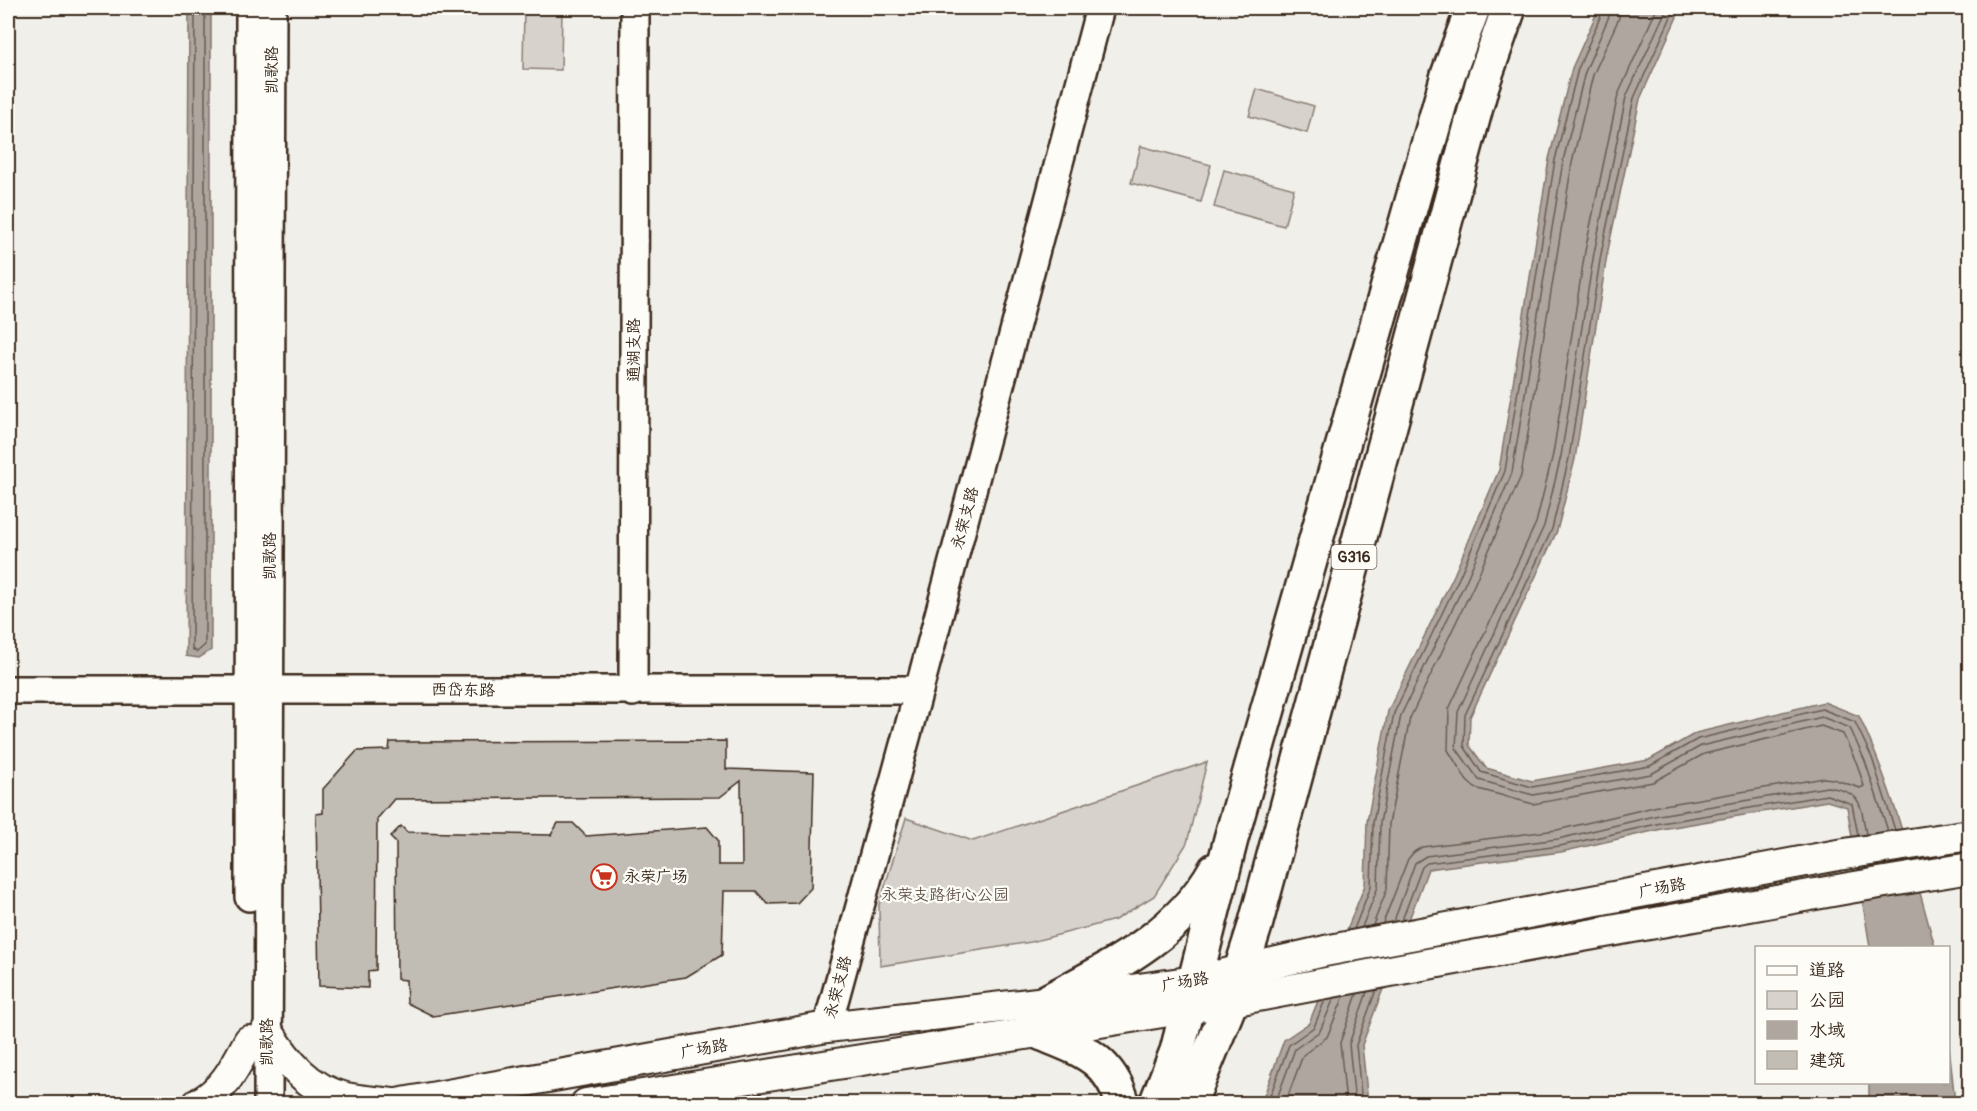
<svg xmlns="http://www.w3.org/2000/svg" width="1977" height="1111" viewBox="0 0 1977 1111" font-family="Pangolin,'LXGW WenKai TC',sans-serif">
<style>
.green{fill:#d7d2cc;stroke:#897e75;stroke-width:1.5}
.water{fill:#aea69f;stroke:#80746b;stroke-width:1.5}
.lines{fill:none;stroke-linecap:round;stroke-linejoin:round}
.shore{stroke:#695c52;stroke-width:1.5}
.building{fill:#c1bcb4;stroke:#3b2a1e;stroke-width:1.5}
.secondary-casing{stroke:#3b2a1e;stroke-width:32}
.primary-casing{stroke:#3b2a1e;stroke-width:34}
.highway-casing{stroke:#3b2a1e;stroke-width:38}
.secondary{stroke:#fdfcf7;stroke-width:27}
.primary{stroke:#fdfcf7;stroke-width:30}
.highway{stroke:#fdfcf7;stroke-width:33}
.labels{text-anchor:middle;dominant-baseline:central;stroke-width:4.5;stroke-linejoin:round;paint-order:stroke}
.shield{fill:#fdfcf7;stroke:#75695f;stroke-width:1.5}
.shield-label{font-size:15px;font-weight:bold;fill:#3b2a1e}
.street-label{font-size:16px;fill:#3b2a1e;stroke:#fdfcf7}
.poi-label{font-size:16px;fill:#3b2a1e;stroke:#fdfcf7;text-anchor:start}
.park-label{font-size:16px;fill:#62544a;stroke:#fdfcf7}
</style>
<rect width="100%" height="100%" fill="#f1efea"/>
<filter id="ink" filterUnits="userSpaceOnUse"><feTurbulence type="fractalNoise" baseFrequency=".0167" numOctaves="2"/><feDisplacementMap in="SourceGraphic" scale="12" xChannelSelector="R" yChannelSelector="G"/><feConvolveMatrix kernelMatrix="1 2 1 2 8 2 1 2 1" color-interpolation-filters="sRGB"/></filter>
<g filter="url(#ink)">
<g class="green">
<polygon points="524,8 562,8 561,70 523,69"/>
<polygon points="1257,89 1314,106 1307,133 1249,116"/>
<polygon points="1141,146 1211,165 1201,202 1131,183"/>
<polygon points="1224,170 1294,189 1284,226 1214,207"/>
<polygon points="1207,762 1187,843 1154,896 1115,920 1031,942 880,966 879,905 906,818 973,841"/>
</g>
<g class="water">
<polygon points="189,8 211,8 211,650 199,658 186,656"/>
<path d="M1599 8H1681L1640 99 1607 255 1575 459 1557 531 1470 717 1469 745 1486 768 1532 781 1649 760 1696 733 1824 702 1859 716C1894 790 1913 869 1935 947H1870L1847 807 1827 801 1662 829 1561 852 1428 869 1362 1045 1368 1103 1261 1104 1284 1040 1309 1023 1365 885 1367 822 1388 711 1454 575 1499 470 1549 159 1572 68Z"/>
<polygon points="1949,1045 1955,1103 1869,1103 1869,1083 1948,1082"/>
</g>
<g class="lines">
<g class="shore">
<polyline points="195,8 192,649 197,652 205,645 205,8"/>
<polyline points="1667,8 1626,97 1594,253 1561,456 1544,526 1458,712 1456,748 1479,780 1533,795 1651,774 1701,746 1822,717 1850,728 1865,761 1888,831"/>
<polyline points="1675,8 1634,98 1601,254 1569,458 1552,529 1465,715 1464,746 1481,772 1532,787 1650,766 1698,739 1822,709 1855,722 1872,758 1895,830"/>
<polyline points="1402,920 1422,867 1427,863 1560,846 1661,823 1827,795 1852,804 1858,835"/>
<path d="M1394 921 1415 863 1426 856 1558 839 1659 815 1827 787C1863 792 1860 803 1866 834"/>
<polyline points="1383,923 1408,859 1414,852 1422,847 1557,830 1658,806 1824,778 1833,779 1860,788 1864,786 1857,764 1843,734 1821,726 1704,754 1653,782 1533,804 1475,788 1467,781 1448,750 1449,709 1536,523 1553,454 1585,251 1618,95 1657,8"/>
<polyline points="1373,925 1387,889 1389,824 1410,718 1474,585 1521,476 1572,163 1593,75 1619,18 1620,8"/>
<polyline points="1362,927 1378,887 1380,823 1401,715 1466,581 1512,473 1563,161 1585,72 1610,14 1611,8"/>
<polyline points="1354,929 1371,886 1373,823 1394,713 1459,578 1505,471 1555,160 1578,69 1604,8"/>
<polyline points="1267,1104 1289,1045 1314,1027 1325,1000"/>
<polyline points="1275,1104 1295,1049 1320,1031 1334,998"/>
<polyline points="1285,1104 1303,1055 1327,1037 1344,996"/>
<polyline points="1346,1104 1340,1043 1357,994"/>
<polyline points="1355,1104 1349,1044 1367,992"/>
<polyline points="1362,1104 1356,1045 1376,990"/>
</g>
</g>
<polygon class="building" points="726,741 726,769 814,772 811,888 797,903 768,904 756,891 724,891 722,955 686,977 433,1016 407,1003 406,980 397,979 396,843 390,837 401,826 407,832 551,835 558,823 573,823 586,836 707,827 718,840 718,865 742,865 741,781 720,797 394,799 377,819 376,970 368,971 368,988 319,986 316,814 323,813 323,789 357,751 389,750 390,742"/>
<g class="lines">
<g class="secondary-casing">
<g id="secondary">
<path d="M8 690C311 688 615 692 919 690"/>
<polyline points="633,692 635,8"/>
<polyline points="249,897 250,8"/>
<polyline points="827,1027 919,690 1100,8"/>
<polyline points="268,1104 272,8"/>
</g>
</g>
<g class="primary-casing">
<g id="primary">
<path d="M267 1030C286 1061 309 1090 346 1098 362 1101 378 1102 393 1104"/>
<path d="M198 1104C224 1091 236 1065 249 1041"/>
<polyline points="397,1104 827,1027 1046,1002 1195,981 1325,951 1838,855 1970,835"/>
<polyline points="586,1104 1231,1001 1422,965 1849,888 1970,868"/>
</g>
</g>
<g class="highway-casing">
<g id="highway">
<path d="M1046 1002C1111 967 1177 937 1215 870"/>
<path d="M1038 1032C1079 1049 1109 1056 1123 1104"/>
<polyline points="1156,1104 1177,1051 1231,839 1448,75 1473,8"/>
<polyline points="1189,1104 1231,1001 1255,926 1482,85 1509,8"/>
</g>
</g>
<use href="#secondary" class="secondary"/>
<use href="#primary" class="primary"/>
<use href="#highway" class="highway"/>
</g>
</g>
<defs>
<g id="supermarket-ring" transform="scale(1.35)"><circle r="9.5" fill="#fdfcf7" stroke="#c8321e" stroke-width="1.5"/><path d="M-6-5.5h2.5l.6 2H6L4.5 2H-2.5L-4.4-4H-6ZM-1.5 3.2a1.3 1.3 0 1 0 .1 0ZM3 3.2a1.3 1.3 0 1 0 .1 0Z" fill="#c8321e"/></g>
</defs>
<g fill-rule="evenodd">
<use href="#supermarket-ring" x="604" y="877"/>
</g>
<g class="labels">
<rect class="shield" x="1331.5" y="545" width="45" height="24" rx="4.5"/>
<g class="shield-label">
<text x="1354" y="557">G316</text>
</g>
<g class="street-label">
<text transform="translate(272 70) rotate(-90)">凯歌路</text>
<text transform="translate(634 350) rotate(-90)">通湖支路</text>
<text transform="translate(965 518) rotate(-75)">永荣支路</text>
<text transform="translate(270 556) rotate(-90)">凯歌路</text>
<text transform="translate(463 690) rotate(1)">西岱东路</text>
<text transform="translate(1662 888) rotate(-11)">广场路</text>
<text transform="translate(1185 982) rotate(-10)">广场路</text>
<text transform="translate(838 987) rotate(-75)">永荣支路</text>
<text transform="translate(267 1042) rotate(-90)">凯歌路</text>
<text transform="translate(704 1049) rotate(-10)">广场路</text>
</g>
<g class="poi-label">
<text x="624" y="877">永荣广场</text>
</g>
<g class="park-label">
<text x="945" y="895">永荣支路街心公园</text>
</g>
</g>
<rect width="1977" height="1111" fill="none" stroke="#fdfcf7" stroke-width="30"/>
<rect x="15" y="15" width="1947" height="1081" fill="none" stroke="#3b2a1e" stroke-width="2" filter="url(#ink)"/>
<rect x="1755" y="946" width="195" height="138" fill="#fdfcf7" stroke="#afa8a0" stroke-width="1.5"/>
<rect x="1767" y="966" width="30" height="9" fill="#fdfcf7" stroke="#afa8a0" stroke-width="1.5"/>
<text x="1809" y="976" font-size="18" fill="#3b2a1e">道路</text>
<rect x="1767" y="991" width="30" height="18" fill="#d7d2cc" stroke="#afa8a0" stroke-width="1.5"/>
<text x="1809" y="1006" font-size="18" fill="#3b2a1e">公园</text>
<rect x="1767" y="1021" width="30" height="18" fill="#aea69f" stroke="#afa8a0" stroke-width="1.5"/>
<text x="1809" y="1036" font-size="18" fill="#3b2a1e">水域</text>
<rect x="1767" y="1051" width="30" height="18" fill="#c1bcb4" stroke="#afa8a0" stroke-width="1.5"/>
<text x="1809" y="1066" font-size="18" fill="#3b2a1e">建筑</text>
</svg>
